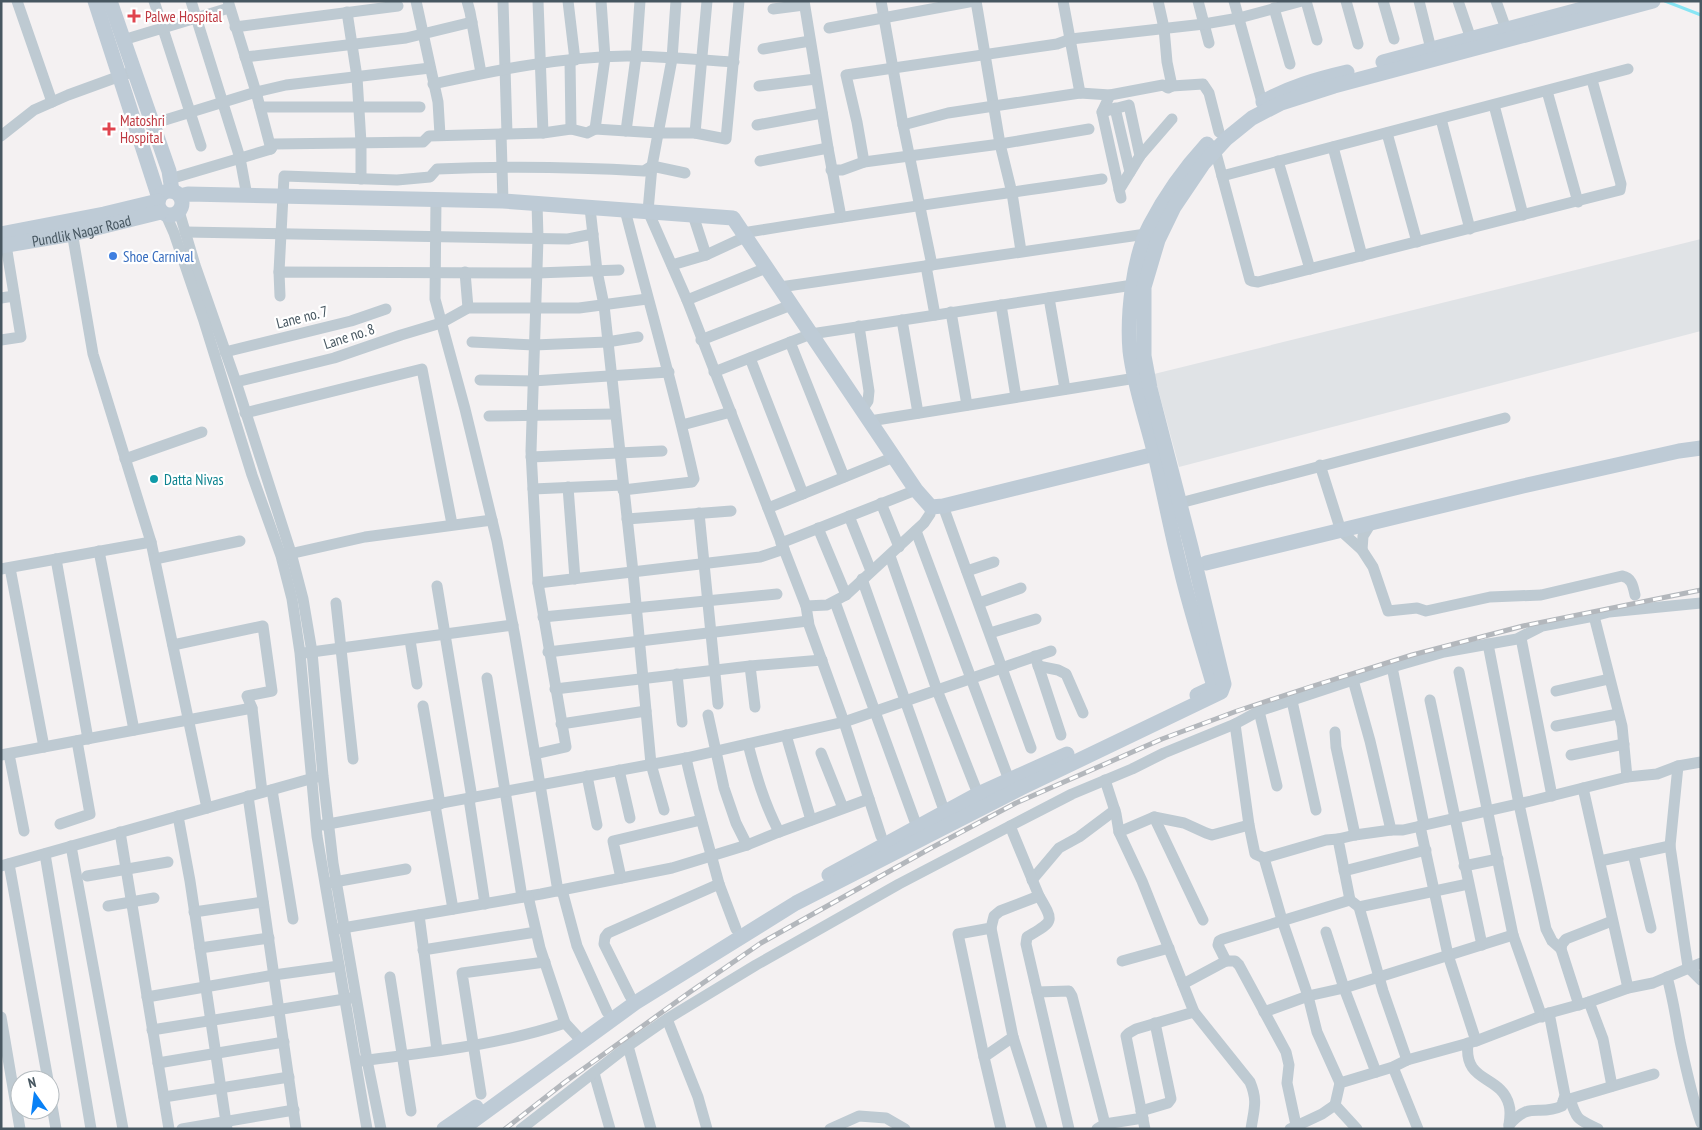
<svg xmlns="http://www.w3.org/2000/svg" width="1702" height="1130" viewBox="0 0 1702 1130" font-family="'PT Sans Narrow',sans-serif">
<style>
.airport{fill:#e0e3e6}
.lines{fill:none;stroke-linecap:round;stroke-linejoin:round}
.stream{stroke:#87e5f4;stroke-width:3}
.street{stroke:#becad2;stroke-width:11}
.secondary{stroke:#becbd6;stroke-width:15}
.rail-casing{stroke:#b3b7bc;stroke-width:5}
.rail{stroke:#fff;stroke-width:3;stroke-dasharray:9;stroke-linecap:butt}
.health-dot{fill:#e0444e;stroke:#fff;stroke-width:2}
.shop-dot{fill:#3f7fe0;stroke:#fff;stroke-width:2}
.culture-dot{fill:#0f9aa8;stroke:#fff;stroke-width:2}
.labels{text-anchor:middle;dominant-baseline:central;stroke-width:4.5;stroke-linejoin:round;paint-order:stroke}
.health-label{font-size:15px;fill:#be3a42;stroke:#fff;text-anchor:start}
.street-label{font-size:15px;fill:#475761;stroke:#fff}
.shop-label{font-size:15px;fill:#366cbe;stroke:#fff;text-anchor:start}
.culture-label{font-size:15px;fill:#0d838f;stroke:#fff;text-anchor:start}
</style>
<rect width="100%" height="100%" fill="#f4f1f2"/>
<polygon class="airport" points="1701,239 1701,331 1179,467 1154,374"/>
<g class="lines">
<polyline class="stream" points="1665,1 1701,15"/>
<g class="street">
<polyline points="17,1 52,102"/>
<polyline points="154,1 201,146"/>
<polyline points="191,1 240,158 247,196"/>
<polyline points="228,1 256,92 271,149"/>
<polyline points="416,1 438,102 440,135"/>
<polyline points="467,1 470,12 481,73"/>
<polyline points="503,1 507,134"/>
<polyline points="538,1 543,133"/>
<polyline points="568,1 575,60"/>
<polyline points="676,1 672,59 652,166 648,211 687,300 806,606 809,625 844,722 881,836"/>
<polyline points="804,1 828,148 841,217"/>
<polyline points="881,1 903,125 932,265"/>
<polyline points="976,1 1000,144 1012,193 1021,251"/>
<polyline points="1063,1 1080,93"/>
<polyline points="1198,1 1209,43"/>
<polyline points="1234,1 1262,102"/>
<polyline points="1306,1 1317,40"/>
<polyline points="1346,1 1358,44"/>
<polyline points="1383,1 1394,39"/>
<polyline points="1419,1 1431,49"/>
<polyline points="1458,1 1471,39"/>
<polyline points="1496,1 1506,29"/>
<polyline points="1274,8 1290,64"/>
<polyline points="773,9 804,5"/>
<polyline points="347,12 357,77 361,143 361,179"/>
<polyline points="235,27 398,6"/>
<polyline points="829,28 974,1"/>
<polyline points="123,40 229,8"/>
<polyline points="763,49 810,41"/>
<polyline points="245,57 406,38 472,22"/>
<polyline points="570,60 571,129"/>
<path d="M433 84C496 70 561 57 627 56 662 56 699 60 734 62"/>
<polyline points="759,86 816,79"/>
<polyline points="1172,86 1203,84 1209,93 1219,132"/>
<polyline points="1547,91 1578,202"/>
<polyline points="1110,95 1102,112 1121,198"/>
<polyline points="1494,105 1523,215"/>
<polyline points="260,107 420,107"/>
<polyline points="1115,108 1130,172"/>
<polyline points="1102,112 1129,105 1140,156"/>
<polyline points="1441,119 1470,229"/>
<polyline points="152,124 256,92 286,85 430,68"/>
<polyline points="757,125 822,113"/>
<polyline points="903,125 948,113 1080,93 1110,95 1163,85 1168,88 1172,86 1167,62 1164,28 1158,1"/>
<polyline points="595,129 605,58 601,1"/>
<polyline points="626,131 636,57 640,1"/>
<polyline points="695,133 707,1"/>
<polyline points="1387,133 1417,242"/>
<polyline points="501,134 503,201"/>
<polyline points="1,136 34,110 68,95 134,71"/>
<polyline points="1214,146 1250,280 1252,281 1258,282 1620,190 1621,184 1592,80"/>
<polyline points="1333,147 1362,256"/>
<polyline points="760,161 828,148"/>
<polyline points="1278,161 1310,269"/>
<polyline points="864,162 857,122 846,75 1057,44 1071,39 1204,24 1239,18 1302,1"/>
<polyline points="831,170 842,170 864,162 1000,144 1089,129"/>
<polyline points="1222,176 1628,69"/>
<polyline points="170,179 271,149 274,144 423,142 429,136 543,133 571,129 587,133 595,129 658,133 695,133 726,139 739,1"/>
<polyline points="1119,190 1140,156 1172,119"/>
<polyline points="436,199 435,299 465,409 497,541 515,637 558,891"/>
<polyline points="590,208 597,271 604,305 633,572 651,764 664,810"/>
<polyline points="179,211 195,265 236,382 291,553 303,599 312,652 323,776 333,863 367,1060 381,1129"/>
<polyline points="166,215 174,233 204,321 252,475 281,556 292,599 300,653 317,836 367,1129"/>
<polyline points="693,215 706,255"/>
<polyline points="71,226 93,354 151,542 207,808"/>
<polyline points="185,232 568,239 593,234"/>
<path d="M743 233C862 213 982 197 1102 179"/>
<polyline points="672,265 706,255 745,237"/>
<polyline points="926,266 935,315"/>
<path d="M279 272 284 176 397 180 430 177 437 169C506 166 575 167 644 171L652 166 685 173"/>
<polyline points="465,272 468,308"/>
<polyline points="780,287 1146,234"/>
<polyline points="280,296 279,272 537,273 619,270"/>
<polyline points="1,298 14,296"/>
<polyline points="1049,298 1065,389"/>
<polyline points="687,300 766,268"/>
<polyline points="1001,305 1016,397"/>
<polyline points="951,312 967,405"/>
<polyline points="902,320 918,413"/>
<polyline points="859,326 869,391 868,401 862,410"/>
<polyline points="1,340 21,337 6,245"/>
<polyline points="701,340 791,305"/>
<polyline points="472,342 534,345 607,342 638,337"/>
<polyline points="790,342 844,477"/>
<polyline points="225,352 351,321 386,309"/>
<polyline points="750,358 803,494"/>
<polyline points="714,372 811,334 1133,285"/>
<polyline points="480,380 533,381 669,372"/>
<polyline points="236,382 334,358 401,335 441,323 468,308 579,308 647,299"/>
<polyline points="245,413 422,369 452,524"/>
<polyline points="489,416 615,414"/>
<polyline points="870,421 1136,378"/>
<polyline points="682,425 731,412"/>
<polyline points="531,457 662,451"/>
<polyline points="125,459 202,432"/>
<path d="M1320 465 1341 531 1362 550 1373 567 1388 611 1417 608 1426 611 1490 597 1541 595 1622 576C1632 578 1633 586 1635 595"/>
<polyline points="568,487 575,579"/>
<polyline points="533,489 623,485"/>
<path d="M623 490 692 482 694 479C674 388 648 300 625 210"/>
<polyline points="881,503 899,547"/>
<polyline points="1180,503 1505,418"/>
<polyline points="943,506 1031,748"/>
<polyline points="768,508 894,457"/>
<polyline points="699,513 718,704"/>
<polyline points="849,516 871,571"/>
<polyline points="627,519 731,511"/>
<polyline points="818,528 846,595"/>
<polyline points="916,531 1009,780"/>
<polyline points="781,543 916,490"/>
<polyline points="1362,550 1363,536 1371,523"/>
<polyline points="99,551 134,730"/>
<polyline points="285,555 365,537 492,520"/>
<polyline points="890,556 937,690 978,794"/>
<polyline points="56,559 88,739"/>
<polyline points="155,559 240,541"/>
<polyline points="10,568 44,747"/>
<polyline points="1,569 151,542"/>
<polyline points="967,571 994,562"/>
<polyline points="862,579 945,813"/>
<polyline points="538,583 760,557 784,549"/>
<polyline points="437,586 472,798"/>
<polyline points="835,602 917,827"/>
<polyline points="336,603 353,759"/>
<polyline points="979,603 1021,588"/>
<polyline points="806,606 827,605 846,595 924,523 930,514 931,507"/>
<polyline points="1594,616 1622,726 1627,777"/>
<polyline points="543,617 777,594"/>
<polyline points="990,633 1036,619"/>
<polyline points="1521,638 1552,796"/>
<polyline points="410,640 417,684"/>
<polyline points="1488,644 1519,804 1546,929 1552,941 1561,949"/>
<polyline points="173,645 263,626 272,691 247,696 252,708 262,792"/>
<polyline points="548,652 808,621"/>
<polyline points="304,653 513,625"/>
<polyline points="1035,656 1061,735"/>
<polyline points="750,666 755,707"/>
<polyline points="1038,666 1058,670 1066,674 1083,713"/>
<polyline points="1392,667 1424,825"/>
<polyline points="1459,672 1513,935 1542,1017"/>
<polyline points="677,674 682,722"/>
<polyline points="487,678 522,897"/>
<polyline points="1353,680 1370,741 1391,830 1403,830 1531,801 1627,777 1657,774 1678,766 1701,762"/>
<polyline points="555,689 750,666 822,660"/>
<polyline points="1556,691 1609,679"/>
<polyline points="1430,700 1482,945"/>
<polyline points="1292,701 1316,810"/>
<polyline points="423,706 440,804"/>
<polyline points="1259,711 1277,786"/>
<polyline points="708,715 724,788 736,823 747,845"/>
<polyline points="561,724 646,711"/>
<polyline points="1235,724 1249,825 1255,854 1264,858"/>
<polyline points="1556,726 1618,714"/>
<polyline points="1335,732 1336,747 1355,835"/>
<polyline points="786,735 811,820"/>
<path d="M748 744C756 775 764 803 779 832"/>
<polyline points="821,753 843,808"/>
<polyline points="9,754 24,831"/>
<polyline points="535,754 566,747 538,583 531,451 538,238 537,203"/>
<polyline points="1,755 252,708"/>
<polyline points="1571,755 1624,744"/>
<polyline points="1678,766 1670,846 1688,967 1701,980"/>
<polyline points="619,770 630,818"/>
<polyline points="587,776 597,825"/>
<polyline points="1105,780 1116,814 1119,832"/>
<polyline points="1583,788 1628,988"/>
<polyline points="272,790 293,919"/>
<polyline points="248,796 296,1129"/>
<polyline points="469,799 485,904"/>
<polyline points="435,805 453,909"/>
<polyline points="178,816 190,881 227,1129"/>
<polyline points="1154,817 1184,823 1206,833 1212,835 1249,825"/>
<polyline points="60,824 90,814 77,741"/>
<polyline points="323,825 686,758 844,722 1051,651"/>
<polyline points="1420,826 1448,955 1476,1041"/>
<polyline points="1391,830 1355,835 1338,839 1350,900 1359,907 1383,991 1407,1060"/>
<polyline points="120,832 169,1129"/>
<polyline points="1338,839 1326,840 1264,858 1282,920 1308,996 1344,988 1513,935"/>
<polyline points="71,846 123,1129"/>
<polyline points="45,854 91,1129"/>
<polyline points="1633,854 1651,928"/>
<polyline points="1600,861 1670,846"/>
<polyline points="9,864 48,1080"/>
<polyline points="1,866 317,777"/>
<polyline points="1464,866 1498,859"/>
<polyline points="1344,871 1426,850"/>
<polyline points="87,876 168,862"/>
<polyline points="621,878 613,841 701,820"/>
<polyline points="1032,880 1059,848 1079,837 1115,810"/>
<polyline points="329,883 406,869"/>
<polyline points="719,884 736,929"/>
<polyline points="562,890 577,946 607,1012"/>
<path d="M1039 896C1055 923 1053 921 1027 937L1026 944 1069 1129"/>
<polyline points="108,906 154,898"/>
<polyline points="1359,907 1468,884"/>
<polyline points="194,912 263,902"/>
<polyline points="419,915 437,1050"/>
<path d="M1203 920 1154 817 1119 832 1142 881 1194 1012 1250 1082C1258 1101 1254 1109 1251 1129"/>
<polyline points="337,929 541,894 672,868 747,845 779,832 869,799"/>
<polyline points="1326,932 1344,988 1376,1072"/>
<polyline points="200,948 269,938"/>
<polyline points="423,950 536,932"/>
<polyline points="1122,961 1169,948"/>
<polyline points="1226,961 1218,945 1219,941 1223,939 1350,900"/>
<polyline points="390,977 411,1111"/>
<path d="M1667 977C1673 998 1676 1019 1680 1041 1686 1069 1692 1097 1701 1123"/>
<polyline points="1183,984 1226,961 1235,961 1239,965 1286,1052 1289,1065 1287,1083 1296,1125"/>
<polyline points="1037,992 1069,991 1072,996 1105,1124 1097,1129"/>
<path d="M630 996 604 944 605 937 608 933 719 884C708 842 695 800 686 758"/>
<polyline points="147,997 274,975 339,966"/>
<polyline points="1589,1002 1603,1039 1612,1086"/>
<polyline points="1579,1005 1561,949 1562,944 1566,939 1612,921"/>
<polyline points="1264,1012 1308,996 1317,1032 1340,1083"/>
<polyline points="1,1017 20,1129"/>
<polyline points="667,1019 698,1097 707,1129"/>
<polyline points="565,1023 577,1036"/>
<polyline points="152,1030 351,998"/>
<polyline points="1013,1037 1042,1129"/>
<path d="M1468 1043C1463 1084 1501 1074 1509 1105 1511 1111 1510 1118 1509 1125"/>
<polyline points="628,1046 651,1129"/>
<polyline points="984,1057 1013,1037 991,928"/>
<path d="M361 1061C429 1052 500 1045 565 1023L540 948 528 896"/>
<polyline points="158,1063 284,1042"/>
<polyline points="1393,1067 1418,1129"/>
<polyline points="594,1073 610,1129"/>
<polyline points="50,1094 56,1129"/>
<polyline points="481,1094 462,973 545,962"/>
<polyline points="164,1097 289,1077"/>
<path d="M1570 1099C1577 1121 1578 1119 1598 1129"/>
<polyline points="1563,1101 1654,1074"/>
<polyline points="1141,1111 1168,1103 1171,1099 1155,1023"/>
<polyline points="1105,1124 1143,1118"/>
<polyline points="182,1129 294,1110"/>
<polyline points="521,1129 628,1046 667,1019 756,965 899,884 1010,826 1072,794 1132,769 1164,753 1235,724 1259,711 1392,667 1444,652 1517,639 1542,626 1594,616 1609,612 1701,603"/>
<polyline points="830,1129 859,1116 886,1118 905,1129"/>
<polyline points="1001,1129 984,1057 958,934 991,928 994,916 1000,911 1039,896 1010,826"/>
<polyline points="1145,1129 1126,1036 1129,1033 1136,1029 1194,1012"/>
<polyline points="1290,1129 1322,1114 1335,1105"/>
<polyline points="1357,1129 1335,1105 1340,1083 1393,1067 1407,1060 1476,1041 1549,1013 1589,1002 1628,988 1653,983 1701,963"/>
<path d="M1509 1129V1125C1531 1100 1538 1117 1562 1106L1565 1095 1549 1013"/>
</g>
<g class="secondary">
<polyline points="95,1 159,198"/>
<polyline points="110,1 169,171 172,191"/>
<polyline points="1383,62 1612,1"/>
<path d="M1263 102C1289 87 1317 79 1347 72"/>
<circle cx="170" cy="203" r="12"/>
<polyline points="180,196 188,194 503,201 733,218 916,490 931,507 943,506 1163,452"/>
<polyline points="1,234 104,214 158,201"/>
<path id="s1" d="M1 246 72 234 161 212"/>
<polyline points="1206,563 1523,486 1679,451 1701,448"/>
<path d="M1197 695 1212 688 1213 683C1202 645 1190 608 1181 570 1171 531 1164 493 1155 455 1147 421 1134 386 1130 351 1127 315 1133 257 1150 225 1165 196 1185 168 1207 144"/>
<polyline points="829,875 978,794 1067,754"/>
<polyline points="444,1129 476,1107"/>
<polyline points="462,1129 635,1003 796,903 1021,788 1221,692 1224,684 1191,547 1150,388 1144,356 1144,287 1158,240 1174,207 1203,164 1226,139 1252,118 1281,103 1334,86 1653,1"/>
</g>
<g class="rail-casing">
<polyline id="rail" points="505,1129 565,1082 690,992 761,943 931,848 1016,803 1162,739 1237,711 1313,686 1412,655 1523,626 1701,590"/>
</g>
<use href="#rail" class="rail"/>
</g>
<g class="health-dot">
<path d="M131.5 8.5h5v5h5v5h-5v5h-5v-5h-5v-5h5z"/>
<path d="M106.5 121.5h5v5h5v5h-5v5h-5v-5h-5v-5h5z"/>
</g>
<circle class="shop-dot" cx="113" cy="256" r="5"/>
<circle class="culture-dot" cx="154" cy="479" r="5"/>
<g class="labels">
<g class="health-label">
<text x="145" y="16">Palwe Hospital</text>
<text x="120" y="120">Matoshri<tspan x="120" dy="17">Hospital</tspan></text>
</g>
<g class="street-label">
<text stroke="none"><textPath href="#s1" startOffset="82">Pundlik Nagar Road</textPath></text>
<text transform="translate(302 317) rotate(-14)">Lane no. 7</text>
<text transform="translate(349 336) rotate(-18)">Lane no. 8</text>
</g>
<g class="shop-label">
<text x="123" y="256">Shoe Carnival</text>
</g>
<g class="culture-label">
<text x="164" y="479">Datta Nivas</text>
</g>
</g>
<rect width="1702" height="1130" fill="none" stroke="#475761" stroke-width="5"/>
<g transform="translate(35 1095) rotate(346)"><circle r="24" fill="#ffffff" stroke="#b5bcc0"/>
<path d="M0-4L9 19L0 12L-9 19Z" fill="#0981f6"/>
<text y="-8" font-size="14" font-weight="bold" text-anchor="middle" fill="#475761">N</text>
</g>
</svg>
